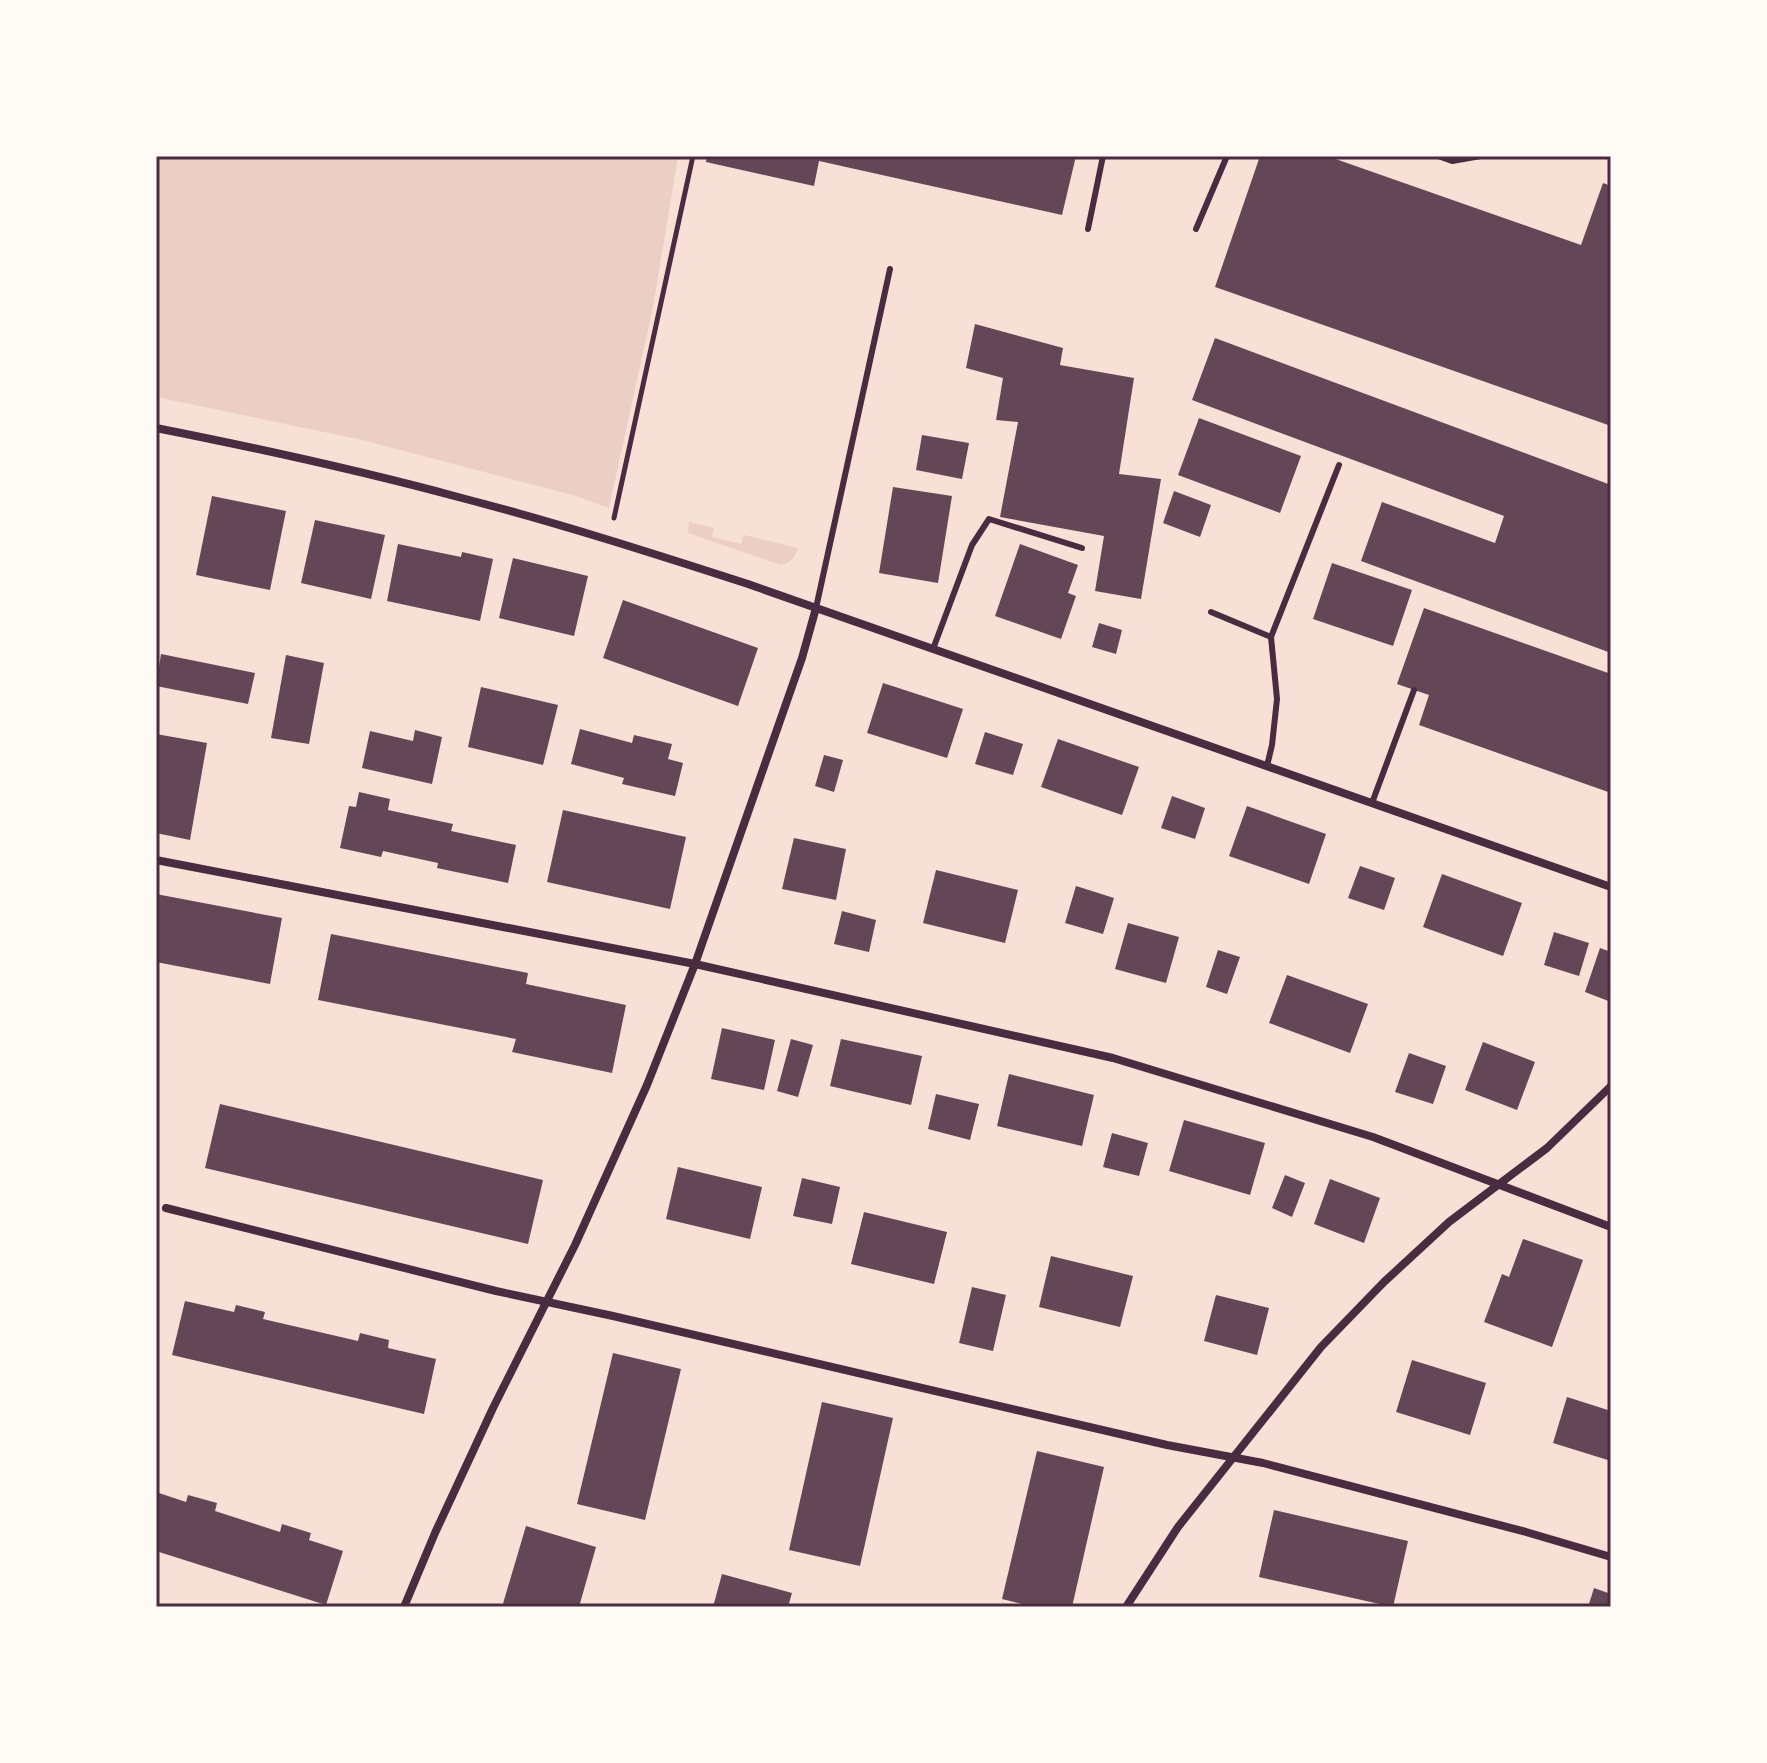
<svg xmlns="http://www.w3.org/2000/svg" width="1767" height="1763" viewBox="0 0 1767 1763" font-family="Inter,sans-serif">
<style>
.green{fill:#ebcfc5}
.building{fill:#644757}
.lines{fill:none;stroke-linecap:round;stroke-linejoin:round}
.path{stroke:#4a2c40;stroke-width:5}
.service{stroke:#4a2c40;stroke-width:6}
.minor{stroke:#4a2c40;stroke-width:8}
.neatline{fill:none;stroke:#4a2c40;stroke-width:3}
</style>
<rect width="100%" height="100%" fill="#f7e1d7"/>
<g class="green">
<polygon points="156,156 678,156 653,307 609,508 576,496 362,440 156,397"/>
<path d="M689 522 714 528 712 537 741 544 744 535 798 548C794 558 792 562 781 565L688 533Z"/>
</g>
<g class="building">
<polygon points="707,156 1076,156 1062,215 819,161 814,186 706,162"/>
<polygon points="1260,156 1327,156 1581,245 1603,183 1611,186 1611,426 1215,287"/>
<polygon points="975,324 1063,348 1060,365 1134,378 1119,474 1161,479 1141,599 1095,591 1104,536 1000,517 1018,422 996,420 1003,378 966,368"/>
<polygon points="1215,338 1611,485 1611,653 1361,561 1382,502 1495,543 1504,516 1192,400"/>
<polygon points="1199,418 1301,456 1280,513 1178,475"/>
<polygon points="922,435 969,443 962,479 916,470"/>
<polygon points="893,487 952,496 938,583 879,573"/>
<polygon points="1174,491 1211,505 1200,537 1163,523"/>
<polygon points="212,496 286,511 270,590 196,575"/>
<polygon points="315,520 385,535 371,599 301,583"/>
<polygon points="398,544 461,557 462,552 493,559 480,621 387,601"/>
<polygon points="1020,544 1078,565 1068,593 1076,596 1061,639 995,616"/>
<polygon points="513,558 588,576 574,636 499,618"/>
<polygon points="1332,563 1412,590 1393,646 1313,619"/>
<polygon points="623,600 758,648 738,706 603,658"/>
<polygon points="1424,608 1611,674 1611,793 1419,725 1429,695 1397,684"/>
<polygon points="1099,623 1122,630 1116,654 1092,647"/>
<polygon points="161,654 255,673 248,704 156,686"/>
<polygon points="286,655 324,663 309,744 271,738"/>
<polygon points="883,683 963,709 947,758 867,733"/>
<polygon points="481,687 558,705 543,765 468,747"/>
<polygon points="580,729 632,743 634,735 672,744 668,759 683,763 675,796 622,784 624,778 571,764"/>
<polygon points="415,730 442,737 432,784 362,768 370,731 413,741"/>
<polygon points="985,732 1023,744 1013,775 975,764"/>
<polygon points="156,734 207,743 190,840 156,833"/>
<polygon points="1058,739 1139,767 1122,815 1041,787"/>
<polygon points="824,755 843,760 834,792 815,786"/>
<polygon points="359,792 390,799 388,810 453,824 451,831 516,845 508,883 437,868 438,863 383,851 381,857 340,848 349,806 356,807"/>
<polygon points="1172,796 1205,808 1195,839 1161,828"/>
<polygon points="1247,806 1326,834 1309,884 1229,856"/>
<polygon points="563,810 686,837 670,909 547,882"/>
<polygon points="794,838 846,849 836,900 782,889"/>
<polygon points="1360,866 1395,878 1384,910 1348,898"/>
<polygon points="936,870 1018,890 1005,943 923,923"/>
<polygon points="1442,874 1522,903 1503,956 1423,927"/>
<polygon points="1076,886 1114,898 1103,934 1065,923"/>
<polygon points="156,894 282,918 270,984 156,962"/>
<polygon points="842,911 876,920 869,952 834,944"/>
<polygon points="1128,923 1179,937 1166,983 1115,969"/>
<polygon points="1554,932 1589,943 1579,976 1544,965"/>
<polygon points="331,934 528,973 526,984 626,1005 612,1073 512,1052 516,1039 318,1000"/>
<polygon points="1600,948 1611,952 1611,1002 1585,992"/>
<polygon points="1218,950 1240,957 1227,994 1206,987"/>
<polygon points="1287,975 1368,1004 1350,1053 1269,1023"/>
<polygon points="722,1028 775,1040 764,1090 711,1079"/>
<polygon points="791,1039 813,1045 798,1097 777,1091"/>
<polygon points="841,1039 922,1056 911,1105 830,1086"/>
<polygon points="1483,1042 1535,1062 1517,1110 1465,1090"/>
<polygon points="1409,1053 1446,1066 1433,1104 1395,1092"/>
<polygon points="1009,1074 1094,1095 1082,1146 997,1126"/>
<polygon points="936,1094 979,1104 970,1140 928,1129"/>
<polygon points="220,1104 543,1180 528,1244 205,1168"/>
<polygon points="1184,1120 1265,1143 1250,1195 1169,1171"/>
<polygon points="1112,1133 1148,1143 1139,1176 1103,1167"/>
<polygon points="678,1167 762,1187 750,1239 666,1219"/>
<polygon points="1285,1175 1305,1183 1292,1217 1272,1208"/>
<polygon points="802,1178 840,1187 832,1224 793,1216"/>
<polygon points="1330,1179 1380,1198 1364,1243 1314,1224"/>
<polygon points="864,1212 947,1232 934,1284 851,1264"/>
<polygon points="1523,1239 1583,1260 1552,1347 1484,1322 1502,1274 1509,1277"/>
<polygon points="1051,1256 1133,1276 1120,1327 1039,1307"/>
<polygon points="972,1287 1006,1295 993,1351 959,1343"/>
<polygon points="1216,1295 1269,1308 1257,1355 1204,1341"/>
<polygon points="185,1301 234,1312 236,1305 265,1312 263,1319 358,1341 360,1333 389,1340 388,1348 436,1359 424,1414 172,1355"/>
<polygon points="613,1353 681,1369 645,1520 577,1504"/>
<polygon points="1412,1360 1486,1383 1470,1435 1396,1412"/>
<polygon points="1567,1397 1611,1411 1611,1461 1553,1443"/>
<polygon points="822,1402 893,1418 860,1566 789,1550"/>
<polygon points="1037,1451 1104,1467 1072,1607 1035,1607 1002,1599"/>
<polygon points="156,1492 186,1502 188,1495 217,1503 215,1511 280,1532 282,1524 311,1533 309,1540 343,1551 326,1605 156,1551"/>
<polygon points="1274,1510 1408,1541 1393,1607 1259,1577"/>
<polygon points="526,1526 596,1547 579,1607 502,1607"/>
<polygon points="722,1574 792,1593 788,1607 713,1607"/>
<polygon points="1594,1588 1611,1594 1611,1607 1588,1607"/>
</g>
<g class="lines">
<polyline class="path" points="614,518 693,156"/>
<g class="service">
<polyline points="1438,156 1452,161 1481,156"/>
<polyline points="1088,229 1103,156"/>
<polyline points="1196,229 1227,156"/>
<polyline points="816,608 890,269"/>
<polyline points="1211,612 1271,637"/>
<polyline points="933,649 972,545 989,519 1082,548"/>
<polyline points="1267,766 1272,745 1277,699 1271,637 1339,465"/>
<polyline points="1372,803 1414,690"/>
</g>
<g class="minor">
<path d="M156 428C257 448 358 470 458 497 555 522 652 553 748 584L1611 887"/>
<polyline points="156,860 695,964 1113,1058 1373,1137 1611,1227"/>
<polyline points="166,1208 496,1291 613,1316 1167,1445 1263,1463 1526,1532 1611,1557"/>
<polyline points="404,1607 435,1533 493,1408 575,1245 647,1085 695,964 802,658 816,608"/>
<polyline points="1126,1607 1178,1527 1321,1347 1384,1282 1449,1222 1547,1148 1611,1086"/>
</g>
</g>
<rect width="1767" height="1763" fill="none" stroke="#fffaf5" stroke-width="316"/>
<rect x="158" y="158" width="1451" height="1447" class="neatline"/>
</svg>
